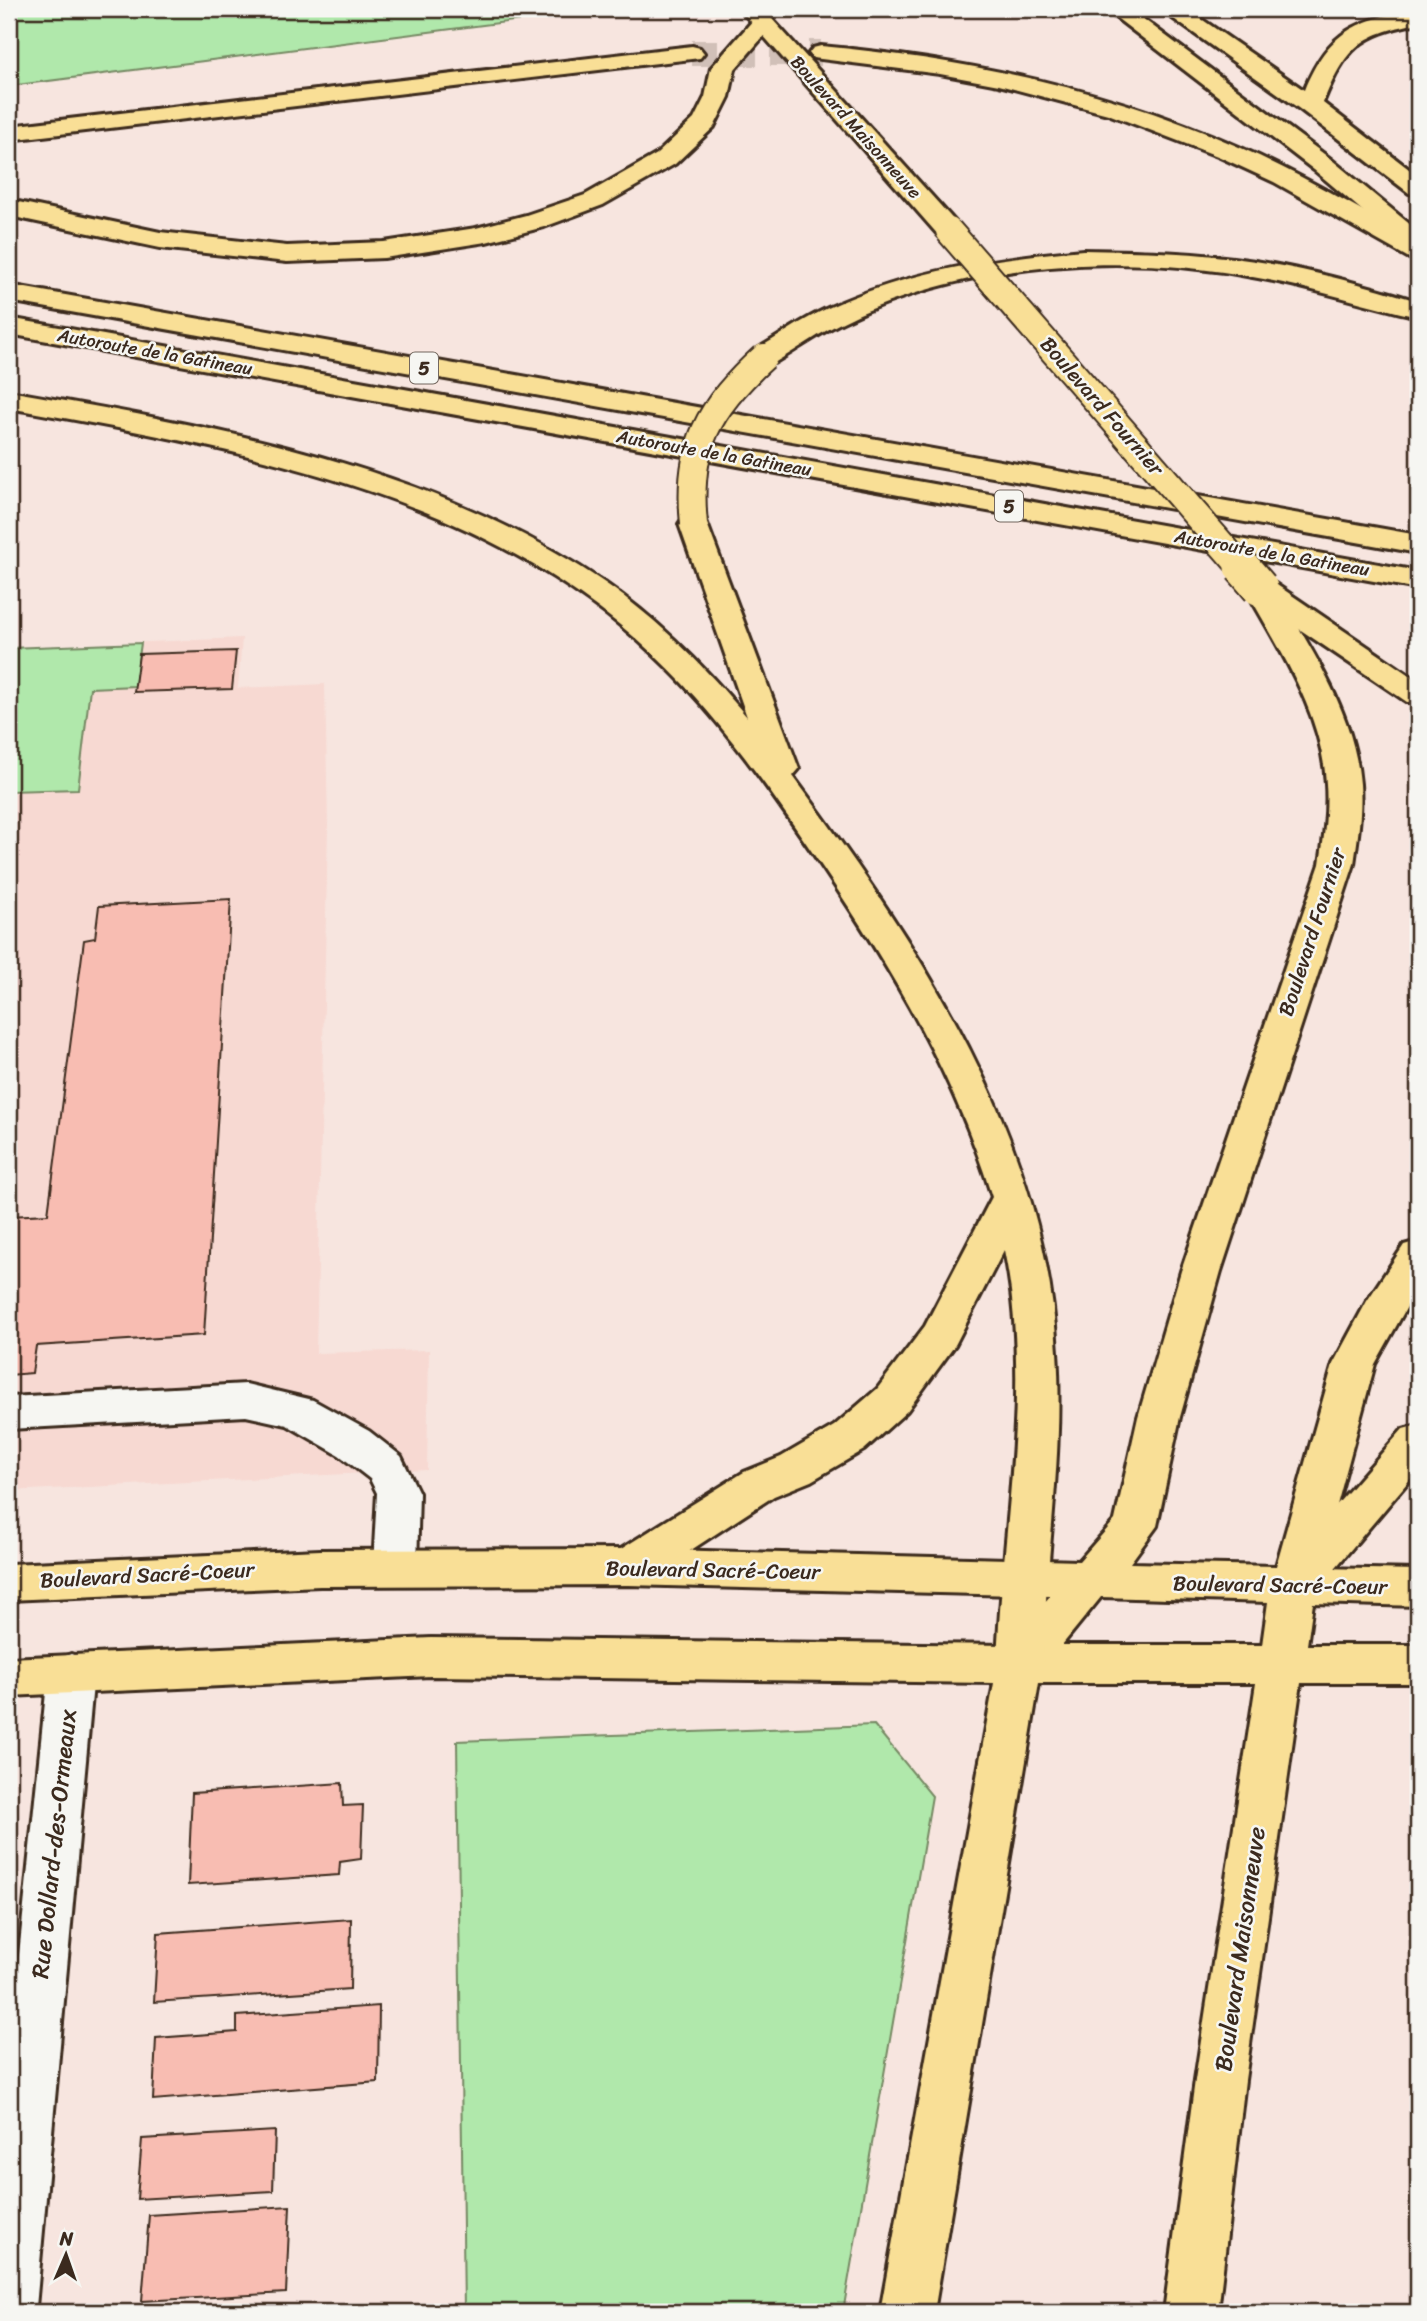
<svg xmlns="http://www.w3.org/2000/svg" width="1427" height="2321" viewBox="0 0 1427 2321" font-family="Sriracha,sans-serif">
<style>
.built{fill:#f7d9d2}
.green{fill:#b0e8ab;stroke:#768964;stroke-width:2}
.building{fill:#f8bdb2;stroke:#3b2a1e;stroke-width:2}
.lines{fill:none;stroke-linecap:round;stroke-linejoin:round}
.highway-tunnel{stroke:#d1c0b8;stroke-width:26;stroke-dasharray:26 13;stroke-linecap:butt}
.minor-casing{stroke:#3b2a1e;stroke-width:6}
.major-casing{stroke:#3b2a1e;stroke-width:6}
.highway-casing{stroke:#3b2a1e;stroke-width:6}
.minor{fill:#f6f6f2;fill-rule:evenodd}
.major{fill:#f9df96;fill-rule:evenodd}
.highway{fill:#f9df96;fill-rule:evenodd}
.major-bridge-far1-casing{stroke:#3b2a1e;stroke-width:30;stroke-linecap:butt}
.major-bridge-casing{stroke:#3b2a1e;stroke-width:39;stroke-linecap:butt}
.highway-bridge-casing{stroke:#3b2a1e;stroke-width:30;stroke-linecap:butt}
.major-bridge-far1{stroke:#f9df96;stroke-width:26}
.major-bridge{stroke:#f9df96;stroke-width:35}
.highway-bridge{stroke:#f9df96;stroke-width:26}
.labels{text-anchor:middle;dominant-baseline:central;stroke-width:5;stroke-linejoin:round;paint-order:stroke}
.far-street-label{font-size:18px;fill:#3b2a1e;stroke:#f6f6f2}
.shield{fill:#f6f6f2;stroke:#73675e;stroke-width:2}
.shield-label{font-size:19px;font-weight:bold;fill:#3b2a1e}
.street-label{font-size:21px;fill:#3b2a1e;stroke:#f6f6f2}
.near-street-label{font-size:24px;fill:#3b2a1e;stroke:#f6f6f2}
</style>
<rect width="100%" height="100%" fill="#f7e5df"/>
<filter id="ink" filterUnits="userSpaceOnUse"><feTurbulence type="fractalNoise" baseFrequency=".0143" numOctaves="2"/><feDisplacementMap in="SourceGraphic" scale="14" xChannelSelector="R" yChannelSelector="G"/><feConvolveMatrix kernelMatrix="1 2 1 2 8 2 1 2 1" color-interpolation-filters="sRGB"/></filter>
<g filter="url(#ink)">
<polygon class="built" points="242,638 238,688 325,684 328,827 316,1353 429,1350 427,1470 9,1491 9,648"/>
<g class="green">
<polygon points="9,9 607,9 9,86"/>
<polygon points="141,643 135,686 90,688 78,789 9,791 9,648"/>
<polygon points="874,1725 932,1796 843,2312 464,2312 457,1741"/>
</g>
<g class="building">
<polygon points="236,651 232,689 134,692 139,654"/>
<polygon points="231,899 204,1335 36,1346 32,1373 9,1375 9,1216 48,1214 84,940 95,938 99,906"/>
<polygon points="342,1783 343,1806 363,1805 361,1859 340,1862 339,1875 188,1885 192,1793"/>
<polygon points="351,1919 350,1989 154,2002 158,1933"/>
<polygon points="379,2006 378,2082 153,2100 156,2038 237,2032 237,2016"/>
<polygon points="275,2131 273,2191 137,2199 142,2139"/>
<polygon points="290,2206 286,2293 142,2301 149,2215"/>
</g>
<g class="lines">
<polyline class="highway-tunnel" points="692,53 821,53"/>
<g class="minor-casing">
<g id="minor">
<polygon points="246,1384 313,1400 369,1431 401,1456 419,1493 417,1567 411,1580 395,1585 379,1580 373,1567 377,1493 370,1479 339,1455 287,1425 246,1416 9,1429 9,1397"/>
<polygon points="71,1654 87,1660 94,1673 36,2307 34,2312 9,2312 9,2052 48,1673 55,1660"/>
</g>
</g>
<g class="major-casing">
<g id="major">
<polygon points="740,9 763,9 958,225 962,231 958,237 940,237"/>
<polygon points="1105,9 1130,9 1332,160 1418,231 1418,252 1409,250 1314,170"/>
<path d="M1260 579 1271 581 1275 588C1311 649 1354 712 1360 784 1362 811 1358 837 1354 864L1221 1271 1180 1417 1157 1526 1130 1563 1276 1566 1333 1364 1367 1301 1404 1245 1418 1241V1287L1375 1364 1320 1568 1418 1570V1606L1313 1603 1307 1645H1418V1683H1301L1245 2080 1218 2312H1164L1195 2080 1256 1683H1039L934 2312H880L994 1683 431 1676 9 1696V1658L431 1638 1008 1645 1050 1596 629 1585 320 1586 9 1600V1564L320 1550 629 1549 1079 1561 1115 1520 1138 1417 1181 1271 1320 864C1324 838 1328 811 1326 784 1322 712 1279 649 1245 588L1249 581ZM1101 1597 1268 1602 1262 1645H1062Z"/>
</g>
</g>
<g class="highway-casing">
<g id="highway">
<path d="M1160 9H1187L1304 90C1329 30 1357 20 1418 9V23C1359 35 1346 47 1323 103L1418 176V196L1409 193 1301 110Z"/>
<polygon points="763,16 771,18 775,23 735,69 729,97 714,127 675,164 603,205 544,227 486,242 384,258 287,262 160,248 9,216 9,200 160,232 287,246 384,242 476,228 526,215 585,195 657,154 694,119 705,97 711,68 755,18"/>
<polygon points="692,46 700,48 704,53 700,58 9,140 9,126"/>
<path d="M821 46C964 59 1107 88 1239 147 1301 174 1359 209 1418 241V260L1409 258 1274 182 1220 157 1108 114 999 85 940 74 813 58 809 53 813 48Z"/>
<path d="M1083 250C1141 251 1198 252 1255 261 1311 270 1365 285 1418 301V317C1365 305 1313 288 1258 278 1125 252 971 261 847 320 822 331 798 349 774 363H754L750 357 754 351C778 337 803 319 828 308 909 271 995 258 1083 250Z"/>
<polygon points="9,285 1418,535 1418,553 9,301"/>
<polygon points="9,318 1418,571 1418,589 9,334"/>
<path d="M9 391C214 427 429 464 605 583 659 620 706 668 747 717L679 524 683 518 694 515 705 518 799 769 793 776C920 948 1045 1133 1057 1352 1064 1455 1045 1560 1043 1663L1036 1676 1020 1682 1004 1676 997 1663C1002 1526 1033 1386 1004 1250L955 1345 907 1411 864 1450 811 1481 774 1496 645 1580 629 1585 613 1580 607 1567 613 1554 744 1472 781 1457 834 1426 877 1389 925 1326 992 1197C955 1076 893 972 823 868 772 793 721 718 655 656 481 490 236 449 9 408Z"/>
<polygon points="1260,579 1271,581 1418,681 1418,705 1407,702 1249,595 1245,588 1249,581"/>
<polygon points="1418,1425 1418,1470 1309,1599 1293,1604 1277,1599 1271,1586 1277,1573 1403,1429"/>
</g>
</g>
<use href="#minor" class="minor"/>
<use href="#major" class="major"/>
<use href="#highway" class="highway"/>
<g class="major-bridge-far1-casing">
<polyline id="major-bridge-far1" points="949,231 1243,569"/>
</g>
<g class="major-bridge-casing">
<polyline id="major-bridge" points="1242,567 1260,588"/>
</g>
<g class="highway-bridge-casing">
<path id="highway-bridge" d="M694 524C686 447 708 408 764 357"/>
</g>
<use href="#major-bridge-far1" class="major-bridge-far1"/>
<use href="#major-bridge" class="major-bridge"/>
<use href="#highway-bridge" class="highway-bridge"/>
</g>
</g>
<g class="labels">
<g class="far-street-label">
<text transform="translate(856 127) rotate(48)">Boulevard Maisonneuve</text>
<text transform="translate(155 352) rotate(10)">Autoroute de la Gatineau</text>
<text transform="translate(714 453) rotate(10)">Autoroute de la Gatineau</text>
<text transform="translate(1272 553) rotate(10)">Autoroute de la Gatineau</text>
</g>
<g class="shield">
<rect x="410" y="352.5" width="28" height="31" rx="5"/>
<rect x="995" y="490.5" width="28" height="31" rx="5"/>
</g>
<g class="shield-label">
<text x="424" y="368">5</text>
<text x="1009" y="506">5</text>
</g>
<g class="street-label">
<text transform="translate(1102 406) rotate(49)">Boulevard Fournier</text>
<text transform="translate(1312 932) rotate(-72)">Boulevard Fournier</text>
<text transform="translate(713 1570) rotate(1)">Boulevard Sacré-Coeur</text>
<text transform="translate(147 1575) rotate(-3)">Boulevard Sacré-Coeur</text>
<text transform="translate(1280 1585) rotate(1)">Boulevard Sacré-Coeur</text>
</g>
<g class="near-street-label">
<text transform="translate(54 1844) rotate(-84)">Rue Dollard-des-Ormeaux</text>
<text transform="translate(1240 1949) rotate(-82)">Boulevard Maisonneuve</text>
</g>
</g>
<rect width="1427" height="2321" fill="none" stroke="#f6f6f2" stroke-width="35"/>
<rect x="18" y="18" width="1392" height="2286" fill="none" stroke="#3b2a1e" stroke-width="2.5" filter="url(#ink)"/>
<g transform="translate(66 2255) rotate(2)" stroke="#f6f6f2" stroke-width="5" paint-order="stroke">
<path d="M0-5L12 26L0 18L-12 26Z" fill="#3b2a1e"/>
<text y="-10" font-size="19" font-weight="bold" text-anchor="middle" fill="#3b2a1e">N</text>
</g>
</svg>
